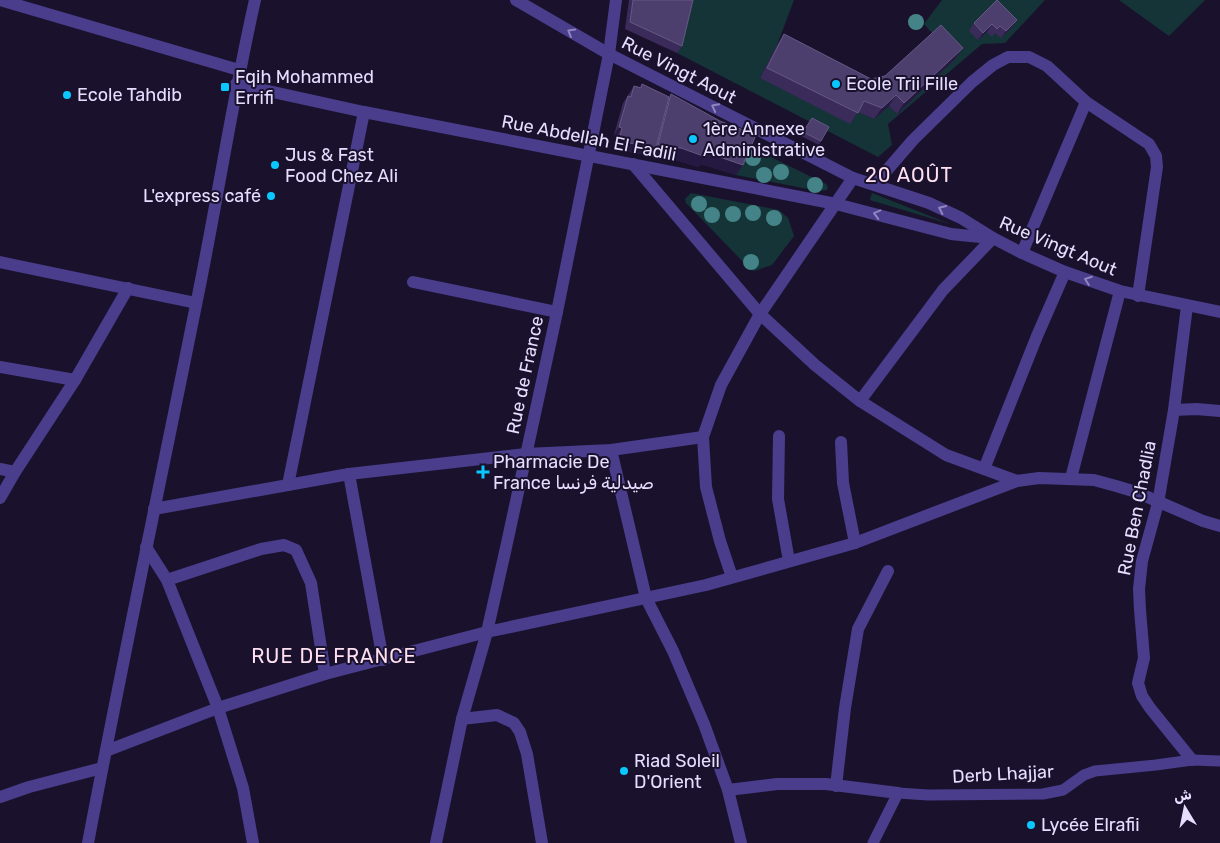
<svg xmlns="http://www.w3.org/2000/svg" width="1220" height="843" viewBox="0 0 1220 843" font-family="Rubik,'Noto Sans Arabic',sans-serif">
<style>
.green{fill:#153438}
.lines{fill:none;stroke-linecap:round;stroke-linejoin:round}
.service{stroke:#4a3d8c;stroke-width:11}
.minor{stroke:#4a3d8c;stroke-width:12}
.tree{fill:#448488}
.wall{fill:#3b2b5b}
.shaded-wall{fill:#261941}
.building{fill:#4d3f6d;stroke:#655884}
.oneway{stroke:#9085c0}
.poi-dot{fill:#0ac7ff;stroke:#1a122d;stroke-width:2}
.labels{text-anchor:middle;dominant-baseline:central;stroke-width:4;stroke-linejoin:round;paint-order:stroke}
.street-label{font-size:18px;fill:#e6deff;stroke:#1a122d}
.poi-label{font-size:18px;fill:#e6deff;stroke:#1a122d;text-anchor:start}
.quarter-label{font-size:20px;letter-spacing:1px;fill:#ffe0f0;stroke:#1a122d}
</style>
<rect width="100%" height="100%" fill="#1a122d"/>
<g class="green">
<polygon points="690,0 794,0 777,45 760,78 857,111 874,119 889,106 897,114 955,59 924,24 942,0 1045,0 1005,43 982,44 888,124 892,145 878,157 677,53"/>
<polygon points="1119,0 1205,0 1169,36"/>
<polygon points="748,146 826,184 828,187 827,190 818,191 736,175"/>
<polygon points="691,193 779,210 788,218 794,236 772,265 754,271 747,266 686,203 685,199"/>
<polygon points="872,193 950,224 870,200"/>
</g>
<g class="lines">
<polyline class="service" points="873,843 898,793 928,795 1043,794 1063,790 1084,775 1095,771 1156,765 1192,760 1220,761"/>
<g class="minor">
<polyline points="0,0 239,70"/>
<polyline points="516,0 609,54 853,178 929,203 961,218 993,238 1022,253 1065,272 1120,291 1220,312"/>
<polyline points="236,84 364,112 836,204 951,234 990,238"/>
<polyline points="633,164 760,314 815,365 860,401 946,455 1017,481"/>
<polyline points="875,184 913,140 972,82 993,65 1008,57 1029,57 1047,66 1086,102 1149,144 1156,156 1157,167 1138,296"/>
<polyline points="1022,253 1086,102"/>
<polyline points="0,262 196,303"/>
<polyline points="413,282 557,312"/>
<polyline points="1187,306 1174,410 1158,503 1142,561 1139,589 1140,610 1144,658 1138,683 1142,696 1150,708 1192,760"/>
<polyline points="0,367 75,380"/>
<polyline points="860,401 943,290 993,238"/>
<polyline points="1174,410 1196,409 1220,411"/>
<polyline points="779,436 778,499 789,561"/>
<polyline points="841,442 843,483 855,543"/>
<polyline points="611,450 646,598 673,651 704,724 728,790 741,843"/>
<polyline points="0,469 15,472"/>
<polyline points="984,469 1037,336 1065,272"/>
<polyline points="349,474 383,660"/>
<polyline points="1071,478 1120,291"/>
<polyline points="288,485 364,112"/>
<polyline points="0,498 15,472 75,380 128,288"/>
<polyline points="154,509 349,474 526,454 611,450 703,437"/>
<polyline points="146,547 167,580 218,708 243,788 253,843"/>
<polyline points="732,577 720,541 706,487 703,437 721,385 760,314 853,178"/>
<polyline points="167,580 261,549 284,545 296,550 311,583 325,674"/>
<polyline points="462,719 497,715 514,723 520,732 527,754 542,843"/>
<polyline points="106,751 218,708 325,674 487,632 706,585 855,543 1017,481 1039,478 1094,480 1116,486 1136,492 1203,521 1220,526"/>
<polyline points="836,786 845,708 858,629 888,571"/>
<polyline points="728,790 777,784 826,784 898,793"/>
<polyline points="0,797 29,787 102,768"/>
<path d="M88 843C122 663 160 484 196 305 217 204 232 101 255 0"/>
<polyline points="436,843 462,719 487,632 507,543 557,312 609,54 616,0"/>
</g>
</g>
<g class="tree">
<circle cx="916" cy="22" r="8"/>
<circle cx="753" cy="158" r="8"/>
<circle cx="781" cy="172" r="8"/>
<circle cx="764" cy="175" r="8"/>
<circle cx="815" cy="185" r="8"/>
<circle cx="699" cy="204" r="8"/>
<circle cx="753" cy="213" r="8"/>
<circle cx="733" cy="214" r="8"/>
<circle cx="712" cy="215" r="8"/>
<circle cx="774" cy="218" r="8"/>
<circle cx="751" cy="262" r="8"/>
</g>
<g class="wall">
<polygon points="629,0 693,0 682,46 677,53 625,29"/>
<polygon points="1017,20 1012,27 1001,38 995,33 992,37 987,32 978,40 969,31 974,23"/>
<polygon points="784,34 871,79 885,76 955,59 897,114 889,106 874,119 858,112 850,124 760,78 777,45"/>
<polygon points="642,84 669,97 671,94 743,165 736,175 701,164 698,167 673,159 651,156 614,149 617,136 614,135 623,103 634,86 640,87"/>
<polygon points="812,118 821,141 819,145 801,136"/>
</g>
<g class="shaded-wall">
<polygon points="1017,20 1012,27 1001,38 1006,31"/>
<polygon points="992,24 987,32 978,40 983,33"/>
<polygon points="963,48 955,59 897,114 904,103"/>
<polygon points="896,95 889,106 874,119 882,108"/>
<polygon points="619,127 622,128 617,136 614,135"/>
<polygon points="619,141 656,148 658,145 708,153 743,165 736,175 701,164 698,167 673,159 651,156 614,149"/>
</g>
<g class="building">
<polygon points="633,0 693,0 682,46 630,22"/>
<polygon points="997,0 1017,20 1006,31 1000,26 997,29 992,24 983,33 974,23"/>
<polygon points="941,25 963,48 904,103 896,95 882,108 864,101 858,113 767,68 784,34 871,79 885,76"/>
<polygon points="642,84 669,97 656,148 619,141 622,128 619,127 628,96 631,97 634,86 641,88"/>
<polygon points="671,94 720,121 756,135 743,165 708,153 706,157 681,148 658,145"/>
<polygon points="812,118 829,127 821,141 803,132"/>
</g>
<defs><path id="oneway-chevron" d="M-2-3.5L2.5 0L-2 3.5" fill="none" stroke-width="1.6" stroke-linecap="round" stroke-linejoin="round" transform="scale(1.25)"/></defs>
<g class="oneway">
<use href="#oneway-chevron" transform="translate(571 32) rotate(-150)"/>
<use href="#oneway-chevron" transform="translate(715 107) rotate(-153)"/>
<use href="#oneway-chevron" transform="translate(942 209) rotate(-155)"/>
<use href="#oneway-chevron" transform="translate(877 214) rotate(-165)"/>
<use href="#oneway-chevron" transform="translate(1088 280) rotate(-160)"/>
</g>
<g class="poi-dot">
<circle cx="836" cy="84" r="5"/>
<rect x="220" y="82" width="10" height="10" rx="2.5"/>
<circle cx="67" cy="95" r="5"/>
<circle cx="693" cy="139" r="5"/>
<circle cx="275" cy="165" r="5"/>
<circle cx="271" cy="196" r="5"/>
<path d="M480.5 464.5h5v5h5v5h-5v5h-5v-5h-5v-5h5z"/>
<circle cx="624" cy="771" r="5"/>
<circle cx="1031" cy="825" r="5"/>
</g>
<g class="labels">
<g class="street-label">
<text transform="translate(679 70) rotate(27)">Rue Vingt Aout</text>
<text transform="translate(589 138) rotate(11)">Rue Abdellah El Fadili</text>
<text transform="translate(1058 246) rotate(23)">Rue Vingt Aout</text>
<text transform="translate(525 375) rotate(-78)">Rue de France</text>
<text transform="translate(1137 508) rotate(-79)">Rue Ben Chadlia</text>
<text transform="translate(1003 774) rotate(-3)">Derb Lhajjar</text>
</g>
<g class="poi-label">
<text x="235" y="77">Fqih Mohammed<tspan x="235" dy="21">Errifi</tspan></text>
<text x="846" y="84">Ecole Trii Fille</text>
<text x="77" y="95">Ecole Tahdib</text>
<text x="703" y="129">1ère Annexe<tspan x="703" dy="21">Administrative</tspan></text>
<text x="285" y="155">Jus &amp; Fast<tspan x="285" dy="21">Food Chez Ali</tspan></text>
<text x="261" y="196" text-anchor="end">L'express café</text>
<text x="493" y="462">Pharmacie De<tspan x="493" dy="21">France صيدلية فرنسا</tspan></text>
<text x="634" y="761">Riad Soleil<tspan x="634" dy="21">D'Orient</tspan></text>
<text x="1041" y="825">Lycée Elrafii</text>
</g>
<g class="quarter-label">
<text x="909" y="175">20 AOÛT</text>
<text x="334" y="656">RUE DE FRANCE</text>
</g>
</g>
<g transform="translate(1185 808) rotate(350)" stroke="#1a122d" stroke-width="4" paint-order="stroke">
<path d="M0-4L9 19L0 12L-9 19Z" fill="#e6deff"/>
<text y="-8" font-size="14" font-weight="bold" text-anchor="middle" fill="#e6deff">ش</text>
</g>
</svg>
